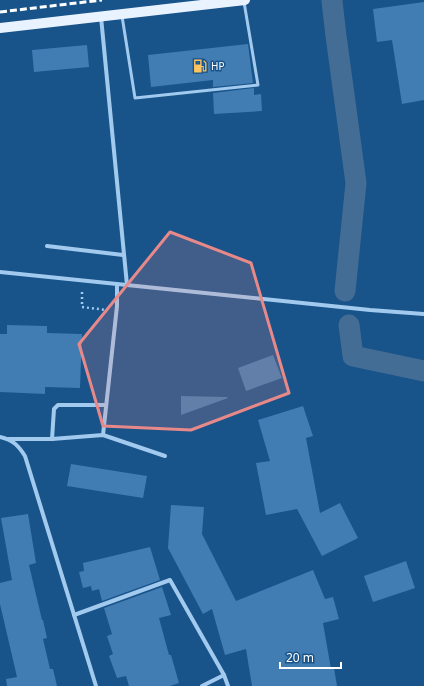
<svg xmlns="http://www.w3.org/2000/svg" width="424" height="686" viewBox="0 0 424 686" font-family="'Noto Sans',sans-serif">
<style>
.lines{fill:none;stroke-linecap:round;stroke-linejoin:round}
.canal{stroke:#436d95;stroke-width:21}
.building{fill:#417db3}
.path{stroke:#a2caee;stroke-width:2.5;stroke-dasharray:2 3;stroke-linecap:butt}
.service{stroke:#a2caee;stroke-width:3}
.minor{stroke:#a2caee;stroke-width:4}
.primary{stroke:#e9f3ff;stroke-width:10}
.rail{stroke:#fff;stroke-width:3;stroke-dasharray:7 3;stroke-linecap:butt}
.marked{fill:#e88989;fill-opacity:0.2;stroke:#e88989;stroke-width:3;stroke-linejoin:round}
.labels{text-anchor:middle;dominant-baseline:central;stroke-width:3;stroke-linejoin:round;paint-order:stroke}
.poi-label{font-size:10px;fill:#fff;stroke:#18538a;text-anchor:start}
</style>
<rect width="100%" height="100%" fill="#18538a"/>
<g class="lines">
<g class="canal">
<polyline points="332,1 336,36 356,183 345,291"/>
<polyline points="349,325 353,356 424,371"/>
</g>
</g>
<g class="building">
<polygon points="424,2 424,100 402,104 392,40 377,42 373,9"/>
<polygon points="248,44 253,83 213,87 213,80 151,87 148,55"/>
<polygon points="87,45 89,67 34,72 32,50"/>
<polygon points="254,88 254,95 261,94 262,111 214,114 213,93"/>
<polygon points="7,325 47,326 47,333 82,334 80,388 45,387 45,394 0,392 0,334 7,334"/>
<polygon points="273,355 282,378 246,391 238,368"/>
<polygon points="181,396 227,397 228,398 181,415"/>
<polygon points="303,406 313,436 306,438 320,513 340,503 358,538 322,556 297,509 266,515 256,463 270,461 258,420"/>
<polygon points="71,464 147,476 143,498 67,486"/>
<polygon points="171,505 204,507 202,534 236,601 313,570 325,599 333,597 339,619 323,623 331,669 334,668 337,686 252,686 246,649 225,655 212,609 203,614 168,548"/>
<polygon points="28,514 36,563 29,565 42,620 43,620 47,638 43,639 50,669 53,669 57,686 7,686 6,679 17,677 0,604 0,583 12,580 1,518"/>
<polygon points="150,547 160,580 102,601 99,589 92,591 91,586 83,588 79,572 84,571 83,563"/>
<polygon points="406,561 415,588 373,602 364,576"/>
<polygon points="162,587 171,615 159,618 169,655 171,655 179,683 170,686 129,686 126,676 117,678 109,656 113,654 107,636 112,634 104,608"/>
</g>
<g class="lines">
<polyline class="path" points="82,292 82,307 106,310"/>
<polyline class="service" points="122,16 135,98 258,85 244,2"/>
<g class="minor">
<polyline points="101,17 127,285"/>
<polyline points="47,246 123,255"/>
<polyline points="0,272 370,310 424,314"/>
<polyline points="103,435 117,306 117,284"/>
<path d="M0 437C13 440 18 445 25 456L96 686"/>
<polyline points="9,439 52,439 103,435 165,456"/>
<polyline points="52,439 54,409 58,405 106,405"/>
<polyline points="74,615 170,580 224,675 228,686"/>
<polyline points="202,686 224,675"/>
</g>
<polyline class="primary" points="0,28 245,0"/>
<polyline class="rail" points="0,12 102,0"/>
</g>
<path class="marked" d="M170 232 251 263 289 393 191 430 103 426 79 344Z"/>
<defs>
<g id="fuel-bare" transform="scale(1.08)"><path d="M-5.5-6h7V0h2V4h1.3V-2.5L3-4.5l.8-.8L6-3V5H2.5V1h-1V6h-7ZM-4.2-4.7v3.2H.2V-4.7Z" fill="#ffc45f" stroke="#18538a" stroke-width="2.5" paint-order="stroke"/></g>
</defs>
<g fill-rule="evenodd">
<use href="#fuel-bare" x="200" y="66"/>
</g>
<g class="labels">
<g class="poi-label">
<text x="211" y="66">HP</text>
</g>
</g>
<path d="M280 662v6h61v-6" fill="none" stroke="#ffffff" stroke-width="2"/>
<text x="286" y="662" font-size="12" fill="#ffffff" stroke="#18538a" stroke-width="3" paint-order="stroke">20 m</text>
</svg>
